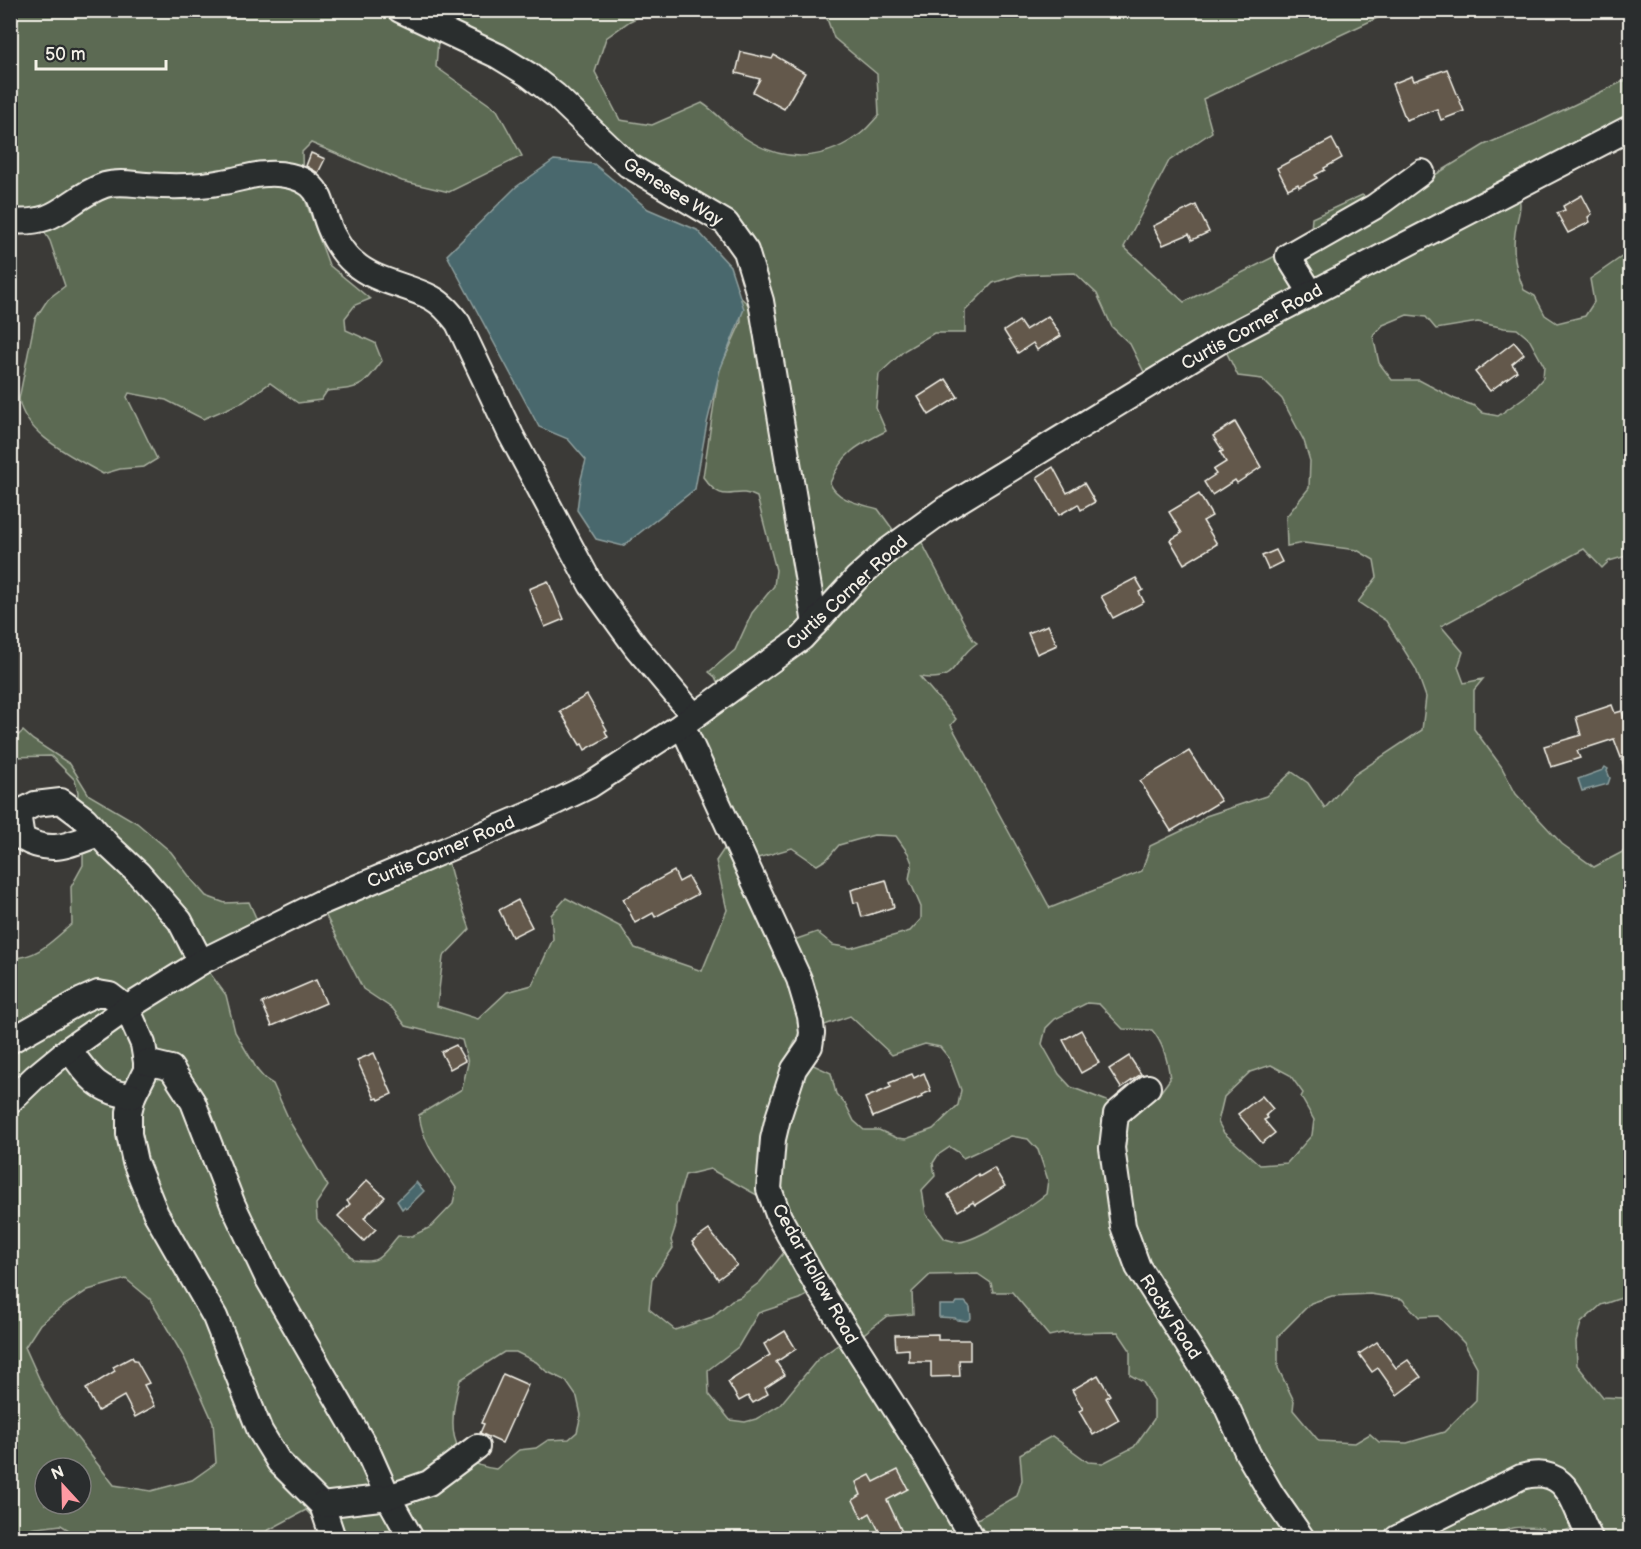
<svg xmlns="http://www.w3.org/2000/svg" width="1641" height="1549" viewBox="0 0 1641 1549" font-family="'Balsamiq Sans',sans-serif">
<style>
.green{fill:#5b6b53;stroke:#a8ae9e;stroke-width:1.5;fill-rule:evenodd}
.water{fill:#4a686d;stroke:#8e9f9e;stroke-width:1.5}
.building{fill:#63594b;stroke:#f4f1e8;stroke-width:1.5}
.lines{fill:none;stroke-linecap:round;stroke-linejoin:round}
.minor-casing{stroke:#f4f1e8;stroke-width:28}
.minor{stroke:#2a2d2e;stroke-width:24}
.labels{text-anchor:middle;dominant-baseline:central;stroke-width:4.5;stroke-linejoin:round;paint-order:stroke}
.street-label{font-size:18px;fill:#f4f1e8;stroke:#2a2d2e}
</style>
<rect width="100%" height="100%" fill="#3b3a37"/>
<filter id="ink" filterUnits="userSpaceOnUse"><feTurbulence type="fractalNoise" baseFrequency=".0167" numOctaves="2"/><feDisplacementMap in="SourceGraphic" scale="12" xChannelSelector="R" yChannelSelector="G"/><feConvolveMatrix kernelMatrix="1 2 1 2 8 2 1 2 1" color-interpolation-filters="sRGB"/></filter>
<g filter="url(#ink)">
<path class="green" d="M11 11H650L630 21 606 38 595 72 620 120 652 125 702 103C718 113 729 129 745 138 781 162 820 162 856 137 865 132 872 122 879 115L877 74 834 38 826 16 821 11H1392L1203 99 1212 132 1169 161 1124 247 1184 302 1317 235 1311 230 1312 218 1362 195 1368 198 1430 178 1484 145 1534 124 1630 78V122L1516 186C1524 209 1518 211 1515 233 1512 255 1516 270 1524 290L1535 296 1545 315 1557 323 1585 316 1594 302 1590 279 1623 256 1630 266V555L1609 561 1602 568 1584 549 1441 626 1463 652 1458 667 1464 683 1483 679 1474 690V729L1501 766 1516 794 1562 844 1594 867 1630 848V1295L1601 1305 1581 1323 1576 1341 1577 1365 1603 1397 1624 1398 1630 1405V1538H1591L1584 1524 1551 1536 1542 1528C1523 1527 1508 1524 1494 1538H332L306 1510 265 1532 243 1538H81L61 1525 21 1530 11 1538 10 958C37 959 53 940 72 924L71 887 83 865V839L77 819 78 792 75 780 51 756 11 757V742L23 731 33 740 70 764 89 795 137 823 171 852 192 880 206 896 225 903 249 902 264 936 206 968 226 995 235 1032 258 1071 265 1079 273 1084 291 1124 328 1186 316 1204 317 1220 354 1260C381 1264 381 1256 398 1236H412L431 1227 453 1204 456 1188C439 1161 424 1147 419 1115L462 1089 468 1063 462 1040 406 1026 393 1009 363 989 323 910 446 854 454 884 470 929 443 957 437 1006 478 1019 507 992 532 985 553 939 551 915 566 898 621 927 635 948 702 971 727 910 716 861 724 849 738 842 692 729 726 701 715 677 709 672 735 650 752 613 774 586 776 570 757 497C733 484 726 509 703 477L719 371 741 322 740 297 751 307 742 241 626 162 568 106 439 27 436 67 497 110 522 156 449 192 402 181 311 143 302 152 303 194 329 265 370 299 355 305 345 318 346 330 375 343 382 361C361 390 361 387 327 391L321 400 298 403 270 383 243 402 203 419 166 400 129 393 127 397 157 459 144 467 120 469 103 474C74 457 24 435 19 399L35 319 48 299 65 286 50 241 44 231 11 214ZM1075 273 1097 294 1112 327 1130 344 1148 380 1220 339 1238 376 1262 379 1282 399 1304 441 1310 461 1309 488 1286 517 1287 546 1304 543 1357 550 1374 560 1377 577 1358 602 1386 621 1416 669 1426 697 1422 730 1354 775 1325 808 1308 783 1292 772 1266 796 1206 816 1194 825 1150 846 1142 871 1050 908 951 725 956 719 920 677C959 683 951 661 977 643L973 640 920 539 899 538 878 509C861 504 837 501 830 483 842 453 858 445 886 431L876 408 879 374 905 350 934 333H965V311L993 283 1018 275ZM1407 315 1426 317 1436 329 1478 322 1504 328 1517 329 1529 339 1544 366 1543 378 1530 393 1498 416 1483 413 1475 406 1455 399 1419 380H1392L1379 363 1373 336 1383 325ZM874 835 896 836 908 853 912 863 909 879 921 907V919L910 931 851 948 833 945 817 932 785 943 751 860 792 848 817 865 827 859 839 845ZM1087 1003 1099 1004 1123 1029 1152 1030C1164 1044 1168 1061 1170 1079 1151 1106 1146 1111 1112 1106L1107 1101 1071 1087 1059 1074 1042 1044 1046 1028 1055 1019ZM850 1016 892 1055 925 1044 940 1047 949 1058 961 1090 958 1105 933 1129 906 1139 897 1138 879 1130H864L854 1121 846 1105 836 1094 831 1073 789 1054 802 1027H819ZM1271 1065 1290 1075 1303 1093 1301 1097 1314 1120 1312 1135 1287 1163 1260 1165 1224 1133 1218 1122 1224 1097 1250 1072ZM1011 1136 1028 1139 1038 1150 1048 1180 1046 1194C1030 1207 977 1241 959 1242 955 1242 949 1240 945 1239L926 1214 922 1190 935 1176 933 1163 938 1155 950 1147 958 1152 963 1158ZM710 1169 757 1195 766 1215 790 1245 760 1282 740 1297 732 1300 712 1317 675 1330 649 1309 652 1279 673 1248 671 1240 676 1225V1206L685 1175ZM978 1274 991 1283 993 1292H1012L1049 1336 1062 1333 1118 1332 1130 1350V1375L1143 1382 1154 1400V1419L1134 1447 1103 1463 1088 1462 1052 1436 1020 1454 1022 1480 1017 1496 969 1524 861 1336 887 1316 913 1314 912 1292 930 1275ZM126 1279 150 1299 185 1359 213 1422 216 1463 192 1480 151 1491 114 1485 60 1416 43 1387 25 1347 40 1324 62 1307 88 1290ZM824 1286 853 1334 817 1360 780 1405 756 1419 745 1422 730 1420 709 1394 708 1370 738 1347 758 1313 800 1299ZM1370 1294 1402 1299 1419 1317 1438 1316 1464 1343 1477 1367 1476 1400 1444 1432 1407 1443 1379 1442 1370 1434 1355 1443 1319 1441 1293 1410 1294 1401 1278 1368V1336L1311 1303 1332 1296ZM504 1352H516L536 1362 546 1371 566 1381 577 1397 581 1415 577 1432 569 1439 548 1440 536 1448 519 1450 496 1469C444 1463 449 1419 460 1380ZM45 1468H81V1504H45Z"/>
<g class="water">
<polygon points="554,160 594,164 648,209 697,230 730,266 744,309 720,370 707,423 695,489 623,546 596,539 577,510 581,479 586,460 568,439 539,427 447,255 516,187"/>
<polygon points="1605,767 1608,769 1607,771 1610,778 1608,784 1582,791 1578,779 1603,770"/>
<polygon points="416,1182 424,1191 406,1209 404,1207 402,1209 397,1201"/>
<polygon points="957,1302 965,1302 970,1307 971,1318 967,1321 957,1320 955,1318 939,1317 939,1305 955,1305"/>
</g>
<g class="building">
<polygon points="741,52 772,59 774,55 805,73 784,109 753,92 760,79 736,73"/>
<polygon points="1447,69 1464,111 1441,120 1437,109 1406,120 1392,84 1412,76 1414,81"/>
<polygon points="1332,139 1342,158 1324,168 1325,170 1315,175 1317,178 1299,187 1298,184 1288,189 1277,168"/>
<polygon points="311,153 325,159 318,173 306,166"/>
<polygon points="1582,195 1592,214 1588,217 1590,222 1568,233 1557,213 1565,210 1563,206"/>
<polygon points="1196,205 1209,232 1192,240 1189,234 1163,245 1153,226"/>
<polygon points="1048,316 1061,336 1037,350 1033,343 1018,353 1004,331 1019,321 1025,330"/>
<polygon points="1514,342 1524,354 1512,364 1517,371 1490,391 1475,372"/>
<polygon points="946,379 958,397 929,415 918,397"/>
<polygon points="1235,422 1261,467 1237,483 1235,480 1212,495 1204,482 1216,474 1213,470 1226,462 1220,452 1223,451 1213,436"/>
<polygon points="1053,467 1067,493 1084,483 1095,502 1081,510 1078,504 1059,515 1037,477"/>
<polygon points="1199,494 1212,516 1203,521 1217,544 1184,564 1170,540 1182,533 1169,512"/>
<polygon points="1276,550 1282,562 1268,569 1262,556"/>
<polygon points="1136,578 1143,590 1139,592 1144,602 1113,618 1101,596"/>
<polygon points="548,581 564,619 545,627 529,589"/>
<polygon points="1048,625 1057,645 1037,654 1028,633"/>
<polygon points="587,695 607,730 605,731 608,737 585,750 582,744 580,745 560,711"/>
<polygon points="1612,705 1615,713 1622,711 1630,738 1630,778 1629,779 1614,739 1577,751 1580,758 1551,767 1544,746 1581,735 1576,717"/>
<polygon points="1189,751 1221,801 1171,831 1140,781"/>
<polygon points="674,871 679,882 688,877 698,894 655,917 653,913 635,923 623,899"/>
<polygon points="886,880 894,907 862,917 858,902 854,903 851,890"/>
<polygon points="518,900 532,927 512,937 499,910"/>
<polygon points="316,980 326,1003 272,1026 262,1003"/>
<polygon points="1081,1030 1099,1063 1081,1073 1063,1040"/>
<polygon points="456,1045 465,1061 450,1069 441,1052"/>
<polygon points="374,1053 392,1094 379,1100 378,1098 375,1099 357,1060"/>
<polygon points="1129,1056 1141,1074 1121,1088 1109,1069"/>
<polygon points="924,1073 931,1091 921,1095 922,1097 873,1117 865,1098 891,1087 889,1083 912,1074 914,1078"/>
<polygon points="1262,1096 1273,1109 1266,1115 1268,1118 1264,1120 1275,1133 1262,1143 1238,1114"/>
<polygon points="994,1168 1005,1186 975,1205 973,1202 958,1211 948,1195 978,1174 979,1177"/>
<polygon points="367,1180 385,1197 364,1218 376,1229 364,1241 338,1216 350,1204 347,1201"/>
<polygon points="709,1230 737,1265 718,1279 692,1242"/>
<polygon points="785,1331 796,1349 776,1362 785,1375 765,1388 768,1394 753,1403 748,1396 739,1401 728,1382 770,1355 764,1344"/>
<polygon points="938,1334 938,1340 970,1340 970,1360 959,1360 960,1376 931,1377 931,1362 909,1362 909,1349 896,1350 895,1335"/>
<polygon points="1377,1342 1396,1368 1408,1360 1421,1377 1397,1395 1378,1368 1372,1372 1359,1354"/>
<polygon points="132,1357 134,1360 136,1360 149,1383 144,1385 155,1406 135,1417 124,1396 98,1411 86,1389 115,1371 113,1367"/>
<polygon points="503,1374 528,1385 502,1443 480,1433 484,1424 481,1423"/>
<polygon points="1098,1375 1110,1395 1106,1398 1119,1420 1093,1435 1079,1411 1083,1409 1072,1390"/>
<polygon points="898,1470 908,1489 887,1500 903,1534 894,1539 883,1539 870,1513 862,1518 853,1500 861,1495 856,1482 870,1475 874,1482"/>
</g>
<g class="lines">
<g class="minor-casing">
<g id="minor">
<polyline points="400,10 498,56 529,75 555,95 628,165 726,223 746,251 761,301 815,624"/>
<path d="M10 221C61 226 65 199 105 185 118 181 133 184 146 185 172 187 197 187 223 182 237 180 252 174 267 174 281 173 299 176 310 185 321 194 323 209 327 221 332 236 342 253 354 263 375 282 408 285 432 298 443 304 451 314 458 323L511 435 591 585 636 647 694 716"/>
<polyline points="1311,293 1288,256 1374,207 1422,172"/>
<polyline points="682,725 799,979 810,1016 812,1033 810,1046 794,1069 778,1118 773,1139 769,1189 779,1217 817,1285 926,1457 972,1538"/>
<path d="M98 834C70 845 50 855 22 838L18 813 35 804 61 801 85 819 109 846 138 873 180 921 201 962"/>
<polyline points="10,1041 82,1000 98,993 110,995 127,1008 143,1044 146,1062 146,1070 133,1096 129,1112 129,1134 135,1162 156,1214 215,1317 260,1431 279,1462 322,1505 333,1538"/>
<path d="M69 1049C88 1076 99 1093 133 1096"/>
<polyline points="146,1062 171,1068 193,1102 233,1205 268,1279 368,1452 388,1497 411,1538"/>
<polyline points="1148,1087 1116,1114 1112,1148 1123,1226 1138,1267 1225,1403 1248,1454 1272,1495 1302,1538"/>
<polyline points="10,1101 35,1077 69,1049 127,1008 201,962 320,903 535,812 589,786 682,725 802,638 856,579 887,551 945,509 1222,340 1630,128"/>
<polyline points="322,1505 388,1497 429,1483 477,1447"/>
<path d="M1397 1538 1521 1477C1570 1463 1573 1507 1590 1538"/>
</g>
</g>
<use href="#minor" class="minor"/>
</g>
</g>
<g class="labels">
<g class="street-label">
<text transform="translate(673 192) rotate(32)">Genesee Way</text>
<text transform="translate(1252 327) rotate(-29)">Curtis Corner Road</text>
<text transform="translate(847 593) rotate(-43)">Curtis Corner Road</text>
<text transform="translate(441 852) rotate(-23)">Curtis Corner Road</text>
<text transform="translate(815 1274) rotate(61)">Cedar Hollow Road</text>
<text transform="translate(1170 1317) rotate(57)">Rocky Road</text>
</g>
</g>
<rect width="1641" height="1549" fill="none" stroke="#2a2d2e" stroke-width="36"/>
<rect x="18" y="18" width="1605" height="1513" fill="none" stroke="#f4f1e8" stroke-width="2" filter="url(#ink)"/>
<g transform="translate(63 1486) rotate(338)"><circle r="28" fill="#2a2d2e" stroke="#7b7b78" stroke-width="1.5"/>
<path d="M0-4.5L10 22L0 15L-10 22Z" fill="#ff9aa2"/>
<text y="-9" font-size="16" font-weight="bold" text-anchor="middle" fill="#f4f1e8">N</text>
</g>
<path d="M36 60v9h130v-9" fill="none" stroke="#f4f1e8" stroke-width="3"/>
<text x="45" y="60" font-size="18" fill="#f4f1e8" stroke="#2a2d2e" stroke-width="4.5" paint-order="stroke">50 m</text>
</svg>
